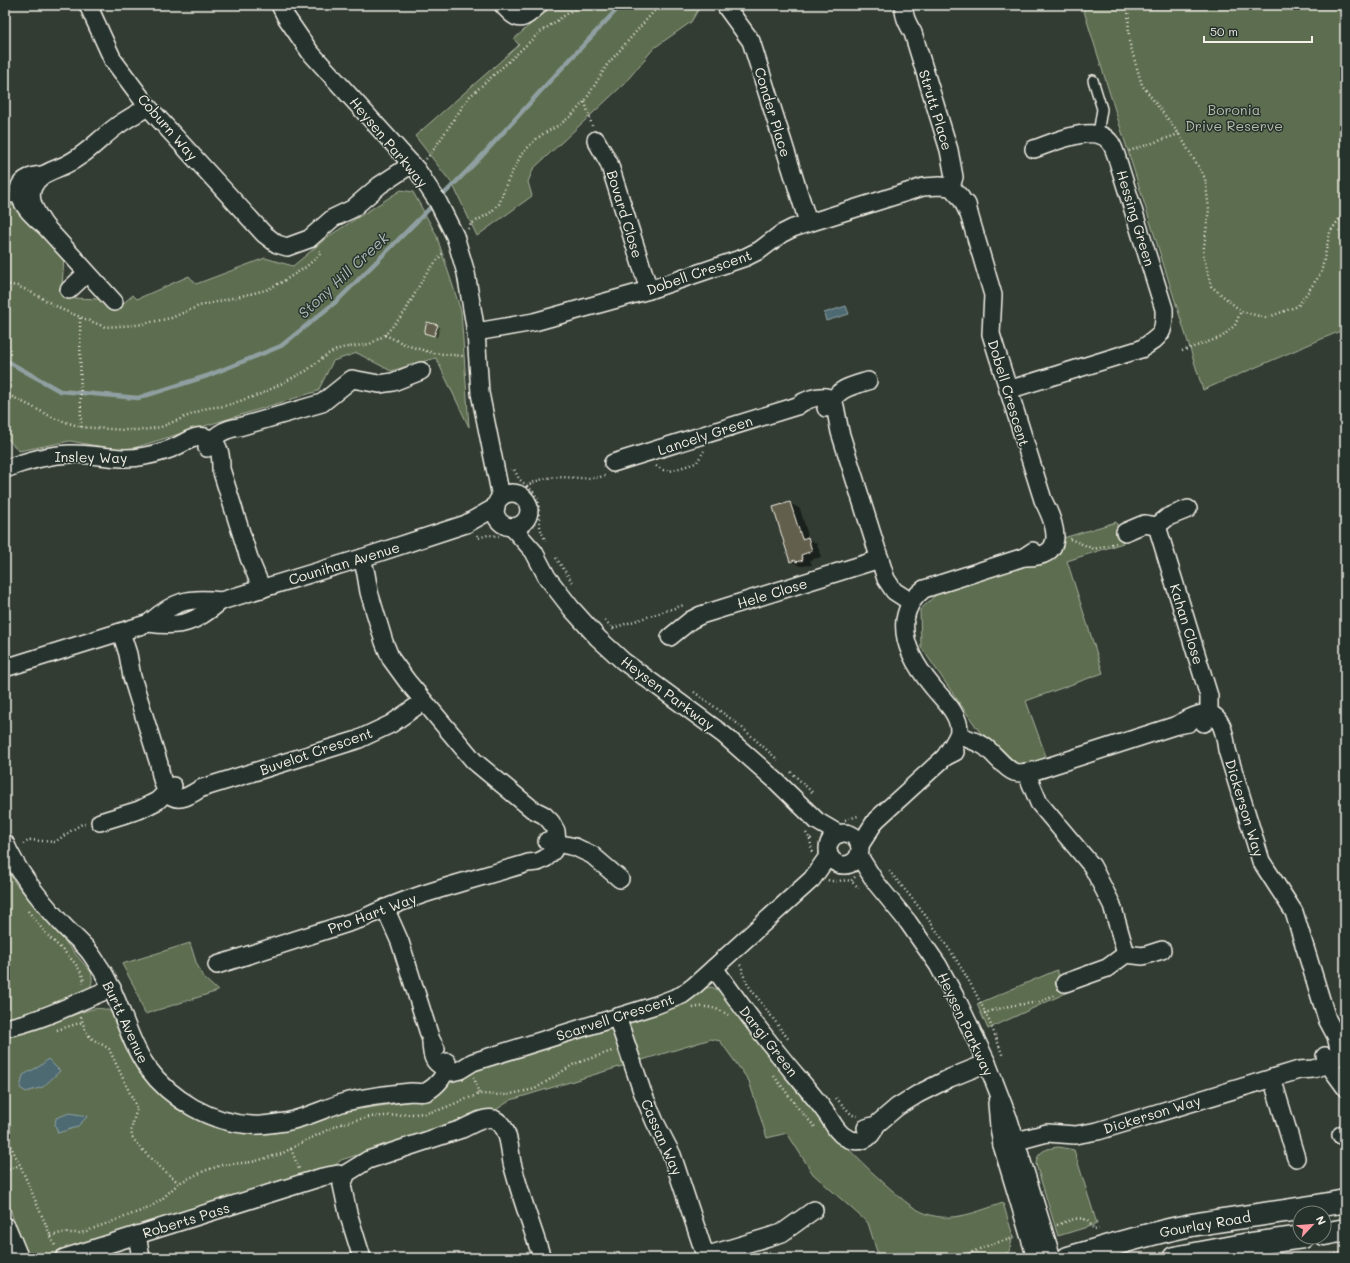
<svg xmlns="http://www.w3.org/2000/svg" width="1350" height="1263" viewBox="0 0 1350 1263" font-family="Mali,sans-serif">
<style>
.green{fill:#5d6d4f;stroke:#a8af9c}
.water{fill:#4d6a73;stroke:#90a0a2}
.shadow{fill:#0007}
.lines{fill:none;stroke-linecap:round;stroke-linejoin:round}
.stream{stroke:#90a0a2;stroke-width:4.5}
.building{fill:#645f4d;stroke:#f4f1e8}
.lane-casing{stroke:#f4f1e8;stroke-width:12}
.street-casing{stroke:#f4f1e8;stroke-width:20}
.secondary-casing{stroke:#f4f1e8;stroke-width:25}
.path{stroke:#f4f1e8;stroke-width:2.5;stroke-dasharray:1 3;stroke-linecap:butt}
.lane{stroke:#26332d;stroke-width:9}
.street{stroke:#26332d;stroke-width:17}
.secondary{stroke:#26332d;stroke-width:22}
.labels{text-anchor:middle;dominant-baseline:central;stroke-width:3;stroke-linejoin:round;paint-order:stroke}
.park-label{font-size:14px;fill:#b8bcab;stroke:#26332d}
.street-label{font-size:14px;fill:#f4f1e8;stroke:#26332d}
.water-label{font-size:15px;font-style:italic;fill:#b1bbb9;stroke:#26332d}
</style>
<rect width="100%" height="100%" fill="#323c33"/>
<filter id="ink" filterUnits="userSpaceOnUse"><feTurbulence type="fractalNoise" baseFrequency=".025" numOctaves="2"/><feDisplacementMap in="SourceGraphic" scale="8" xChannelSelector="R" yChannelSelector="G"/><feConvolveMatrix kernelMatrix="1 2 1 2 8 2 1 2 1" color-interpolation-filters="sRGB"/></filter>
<g filter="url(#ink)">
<g class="green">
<polygon points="552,5 701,5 691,22 654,48 624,84 533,169 528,182 532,196 477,236 453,185 415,136 519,45 514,39"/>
<polygon points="1082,5 1345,5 1345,329 1203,390"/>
<polygon points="401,190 413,192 436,234 461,311 469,427 436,358 391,371 357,353 333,361 318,391 124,451 70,441 19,451 5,436 5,206 11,205 20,208 64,257 62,287 72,298 102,299 113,312 133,295 137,299 189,276 196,284 265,258 293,266 329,236"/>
<polygon points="1116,522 1123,543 1067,561 1103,673 1026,701 1047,759 1020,769 979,731 921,647 920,610 941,590 1060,539"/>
<path d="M5 863 15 883 91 972C94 983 91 989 82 996L5 1019Z"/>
<polygon points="190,943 196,962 203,977 218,991 145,1014 135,988 122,964"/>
<polygon points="1057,970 1066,993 988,1029 977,1004"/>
<path d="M712 987 722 992C743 1019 762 1048 783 1075 814 1113 849 1152 885 1184 898 1195 910 1208 927 1214 953 1223 978 1211 1003 1203L1013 1236 1009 1252 989 1258H879L868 1223 813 1174 787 1133 767 1138 749 1081 720 1041 711 1039 511 1100 491 1113 341 1160 329 1171 309 1175 46 1258H27L21 1246 5 1190V1038L28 1029 92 1009C101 1008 108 1008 114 1015 122 1033 129 1054 140 1071 153 1093 176 1109 199 1120L299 1126 347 1111 427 1099 448 1079 682 1003 706 988Z"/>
<path d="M1059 1147 1074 1150 1097 1224 1058 1236 1036 1164C1037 1151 1047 1148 1059 1147Z"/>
</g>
<g class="water">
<polygon points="846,306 849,314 826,321 824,313"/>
<polygon points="48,1059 60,1071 43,1087 26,1092 20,1088 23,1075 40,1066"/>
<polygon points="69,1113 88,1116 77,1127 58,1133 55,1125 56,1118"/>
</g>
<g class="shadow">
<polygon points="437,326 440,327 437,337 428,334"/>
<polygon points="790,503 800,509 809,539 817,544 821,557 810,560 812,565 800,566 791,561"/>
</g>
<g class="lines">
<polyline class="stream" points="5,360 60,391 138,398 207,376 281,346 338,300 479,159 547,84 621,5"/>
</g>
<g class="building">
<polygon points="427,322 438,325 434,336 424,333"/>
<polygon points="790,502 802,539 808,537 812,551 801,555 803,560 796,562 795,560 790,562 773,507"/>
</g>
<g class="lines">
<g class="lane-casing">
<g id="lane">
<polyline points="1093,80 1102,109 1098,134"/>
<polyline points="5,199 23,196"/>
</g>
</g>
<g class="street-casing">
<g id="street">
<polyline points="88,5 113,60 148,107 264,234 277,244 287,247 309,239 333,218 352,209 380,185 412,164"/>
<polyline points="280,5 286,17 310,52 417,170 438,202 455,236 466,273 476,332 480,393 501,497"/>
<path d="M503 5C520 24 522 20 539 5"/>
<path d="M904 5C903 16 908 24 913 33L949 150 954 177 951 187"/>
<polyline points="727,8 751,41 808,222"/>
<polyline points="596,140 609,163 649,290"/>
<path d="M42 175C0 179 25 212 45 226L114 302"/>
<path d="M967 204 969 214 993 295 991 334 1043 500C1057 527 1067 558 1024 557"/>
<path d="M45 226C38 215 27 201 33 187 39 173 53 171 65 165 85 156 99 139 117 126 126 119 138 113 148 107"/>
<polyline points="69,290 87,273"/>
<polyline points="476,332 534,322 649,290 746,257 760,250 781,234 793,228 923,187 940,186 951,187 961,198 969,214"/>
<path d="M1008 390 1141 349C1161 336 1165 334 1164 309L1116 155C1114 150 1113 145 1109 141 1095 123 1052 143 1034 149"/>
<path d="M826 408C840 388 845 388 868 381"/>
<path d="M207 448C214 435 224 429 239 427L322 403 352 379 379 384 393 382 421 371"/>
<path d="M613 463 797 406C807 399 815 396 826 397L835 406 840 432 886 579 894 591 911 602"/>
<path d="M5 469C26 461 47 455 70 454 95 453 120 462 145 456 155 454 167 451 177 446 186 442 197 433 208 438 221 444 221 458 221 469L249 558 262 589"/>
<circle cx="512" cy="510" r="17"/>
<polyline points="1157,526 1209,696 1209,713 1204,723"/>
<polyline points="512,527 534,552 547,577 571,608 598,638 623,661 724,735 775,780 817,821 839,834"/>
<polyline points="1125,532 1144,524 1157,526 1168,517 1188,509"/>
<path d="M149 623C182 628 196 622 221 601L362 558 466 524 496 507"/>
<path d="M121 632 128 654 132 677 159 764C161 778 165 804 185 797 191 795 196 791 202 788L357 740 391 724 424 701"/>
<polyline points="670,637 691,620 701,615 880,559"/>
<path d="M5 668 149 623C174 601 188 597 221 601"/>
<path d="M959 735C967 739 976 741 984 746 993 752 1005 769 1014 772 1024 775 1038 770 1047 767L1177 725 1189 723"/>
<path d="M945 757C949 750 959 737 959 730 959 713 942 699 932 686 917 668 902 644 905 620 907 607 913 597 924 589L1024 557 1033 551"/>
<polyline points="1026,772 1039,803 1092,866 1112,905 1126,954"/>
<polyline points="100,822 139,810 157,801 173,786"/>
<circle cx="844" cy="849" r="16"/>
<polyline points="547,841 575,847 592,855 620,879"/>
<path d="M5 843C18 873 40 900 62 924 71 934 83 943 91 954 95 960 99 966 103 972 121 1002 127 1038 147 1067 171 1100 211 1123 252 1125 262 1126 275 1123 285 1122 306 1118 325 1108 345 1102 366 1097 389 1094 411 1092 416 1092 420 1093 426 1092 437 1086 447 1075 447 1062"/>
<polyline points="860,845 876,820 945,757 955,752"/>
<polyline points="859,856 876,883 908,922 938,965 959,1004 987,1063 1009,1120 1052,1258"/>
<polyline points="385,908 400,942 431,1040 436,1049"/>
<path d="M217 965 364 918C415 893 473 880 528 863L538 862 546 858 553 851 557 843 556 831 551 822 544 815 532 809 474 761 407 681 391 659 384 642 369 592 366 574 362 558"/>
<path d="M714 968C736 998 757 1028 780 1056 795 1075 812 1093 826 1113 832 1121 836 1132 845 1137 859 1145 871 1140 876 1125"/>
<polyline points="1065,983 1107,968 1126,954 1143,956 1162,950"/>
<polyline points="617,1017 642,1091 655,1122 672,1155 706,1258"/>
<path d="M5 1028C42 1021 77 1002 112 988"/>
<path d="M431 1040C431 1060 434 1064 452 1072L460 1070 473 1062 656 1005 682 995 694 986 812 879 829 855"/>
<polyline points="1325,1056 1334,1072 1345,1087"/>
<polyline points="1272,1078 1296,1158"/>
<polyline points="997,1103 999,1127 1002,1145 1036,1258"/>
<polyline points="866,1128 876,1125 897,1107 918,1094 950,1078 987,1063"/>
<polyline points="1341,1135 1345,1133"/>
<path d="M1002 1145 1047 1133 1075 1135 1098 1131 1299 1070 1313 1069 1330 1064 1334 1060 1338 1055 1339 1049 1336 1036 1327 1019 1294 912 1261 861 1227 750C1222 712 1212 704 1177 725"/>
<polyline points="137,1235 141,1258"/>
<polyline points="705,1256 782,1233 814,1210"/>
<polyline points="64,1258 322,1177 338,1174 344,1179"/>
<path d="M362 1258 348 1213 342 1185 347 1173 368 1160 462 1129C471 1125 484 1116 494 1119 498 1121 503 1126 505 1130 510 1141 510 1152 512 1163 520 1195 532 1227 542 1258"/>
</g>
</g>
<g class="secondary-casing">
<g id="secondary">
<polyline points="5,1229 17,1258"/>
<polyline points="1324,1234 1345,1230"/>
<path d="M1068 1258C1109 1246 1149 1233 1192 1225 1243 1216 1294 1211 1345 1201"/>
<polyline points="1174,1258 1244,1245 1303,1237"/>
</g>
</g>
<g class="path">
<polyline points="573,5 576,8"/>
<polyline points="1128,5 1129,41 1142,85 1179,134 1205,178 1209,209 1203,254 1211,286 1241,311 1266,318 1298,306 1321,273 1330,232 1345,211"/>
<polyline points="585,102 592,126"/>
<polyline points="1129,151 1179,134"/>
<polyline points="426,159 432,152 469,97 506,64 539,33 580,5"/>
<polyline points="468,229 471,224 490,213 499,204 507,182 521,155 535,140 543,134 559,125 571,116 585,101 607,65 655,10 661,5"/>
<polyline points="5,284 17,286 29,291 63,310 105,327 137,325 171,318 199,306 266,290 282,282 306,267 321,253 318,249"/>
<polyline points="80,318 81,427"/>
<polyline points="385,335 409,346 433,353 463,356"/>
<polyline points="1182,351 1222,337 1235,325 1241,311"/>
<polyline points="5,393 54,418 81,427 124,430 143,430 161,427 207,408 225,406 261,394 306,371 328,354 341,348 370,344 385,335 405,312 425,275 444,252"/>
<polyline points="656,466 663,470 670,471 693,464 697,462 704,451"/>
<path d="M511 470 514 469 519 479 527 486C554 469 577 483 605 476"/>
<path d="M527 486C545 502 536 506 540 526 541 531 543 536 546 541"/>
<polyline points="477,535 478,538 488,535 499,536"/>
<polyline points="1070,539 1094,549 1116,543"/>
<polyline points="556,558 573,583"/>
<polyline points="605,620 614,630"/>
<polyline points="613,628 684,605"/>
<polyline points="694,692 738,724 778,760"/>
<polyline points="791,772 813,793"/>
<polyline points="845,820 858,816"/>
<polyline points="806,833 810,839 813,837"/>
<polyline points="810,839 812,852"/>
<polyline points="23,844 30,840 55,842 69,832 82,824 85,824"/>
<path d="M889 871C936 925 980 987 1003 1057"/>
<polyline points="855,877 851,881 859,888"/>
<path d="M828 880C835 883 843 879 851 881"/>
<path d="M28 911C33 917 38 924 43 930 52 942 87 968 83 983"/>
<polyline points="740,965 742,967 742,972 748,985 789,1040"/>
<path d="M693 1008C705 1005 718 1008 728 1015"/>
<polyline points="984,1013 1009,1006 1040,1002 1056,994"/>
<path d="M81 1017C83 1024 86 1035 93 1039 98 1043 104 1045 109 1049L137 1108C135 1117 130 1127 132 1136 135 1146 170 1176 179 1183"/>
<polyline points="57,1030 83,1022"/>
<polyline points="774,1076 798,1108 815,1127"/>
<polyline points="474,1077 479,1094"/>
<polyline points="836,1098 852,1115 858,1116"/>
<polyline points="5,1135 20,1165 55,1246"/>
<polyline points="291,1149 299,1169"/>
<polyline points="5,1171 20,1165"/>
<path d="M1057 1225C1072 1220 1085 1211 1094 1230L1099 1229"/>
<polyline points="51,1236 61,1233 81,1233 149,1208 162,1199 179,1183 204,1171 222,1165 252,1162 281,1154 303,1142 340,1124 369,1117 426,1113 439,1110 479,1094 506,1095 535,1089 574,1064 612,1051"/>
<polyline points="957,1258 992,1244 1014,1238"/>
<polyline points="1316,1258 1345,1252"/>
</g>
<use href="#lane" class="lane"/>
<use href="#street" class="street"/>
<use href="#secondary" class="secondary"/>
</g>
</g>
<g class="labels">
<g class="park-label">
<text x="1234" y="109">Boronia<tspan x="1234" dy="16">Drive Reserve</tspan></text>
</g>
<g class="street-label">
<text transform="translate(936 110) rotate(73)">Strutt Place</text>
<text transform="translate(773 112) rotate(73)">Conder Place</text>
<text transform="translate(168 127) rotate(49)">Coburn Way</text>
<text transform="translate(389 142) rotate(50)">Heysen Parkway</text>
<text transform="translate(625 214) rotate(73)">Bovard Close</text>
<text transform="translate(1136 218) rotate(73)">Hessing Green</text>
<text transform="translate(699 272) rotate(-19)">Dobell Crescent</text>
<text transform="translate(1009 393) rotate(73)">Dobell Crescent</text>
<text transform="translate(705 435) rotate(-18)">Lancely Green</text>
<text transform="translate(91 457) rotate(1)">Insley Way</text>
<text transform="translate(344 563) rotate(-17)">Counihan Avenue</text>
<text transform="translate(772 593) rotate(-17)">Hele Close</text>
<text transform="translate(1187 624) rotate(73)">Kahan Close</text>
<text transform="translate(668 693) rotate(37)">Heysen Parkway</text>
<text transform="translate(316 751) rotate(-19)">Buvelot Crescent</text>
<text transform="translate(1245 808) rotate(73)">Dickerson Way</text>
<text transform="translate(372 913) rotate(-20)">Pro Hart Way</text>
<text transform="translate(615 1017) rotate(-18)">Scarvell Crescent</text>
<text transform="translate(126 1022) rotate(65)">Burtt Avenue</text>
<text transform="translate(966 1024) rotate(65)">Heysen Parkway</text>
<text transform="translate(769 1041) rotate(52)">Dargi Green</text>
<text transform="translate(1152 1114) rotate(-17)">Dickerson Way</text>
<text transform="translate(662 1137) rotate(66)">Cassan Way</text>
<text transform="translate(186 1220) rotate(-17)">Roberts Pass</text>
<text transform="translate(1205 1224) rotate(-10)">Gourlay Road</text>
</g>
<g class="water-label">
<text transform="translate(343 275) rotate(-43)">Stony Hill Creek</text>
</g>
</g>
<rect width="1350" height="1263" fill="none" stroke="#26332d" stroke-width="20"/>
<rect x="10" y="10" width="1330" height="1243" fill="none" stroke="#f4f1e8" stroke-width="1.5" filter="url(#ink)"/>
<g transform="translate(1312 1225) rotate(64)"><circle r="19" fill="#26332d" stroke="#787f78"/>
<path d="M0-3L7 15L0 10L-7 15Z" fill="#ff9aa2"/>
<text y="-6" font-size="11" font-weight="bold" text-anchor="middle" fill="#f4f1e8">N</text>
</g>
<path d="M1204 36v6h108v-6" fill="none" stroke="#f4f1e8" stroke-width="2"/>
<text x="1210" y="36" font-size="12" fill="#f4f1e8" stroke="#26332d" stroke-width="3" paint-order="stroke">50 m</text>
</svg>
